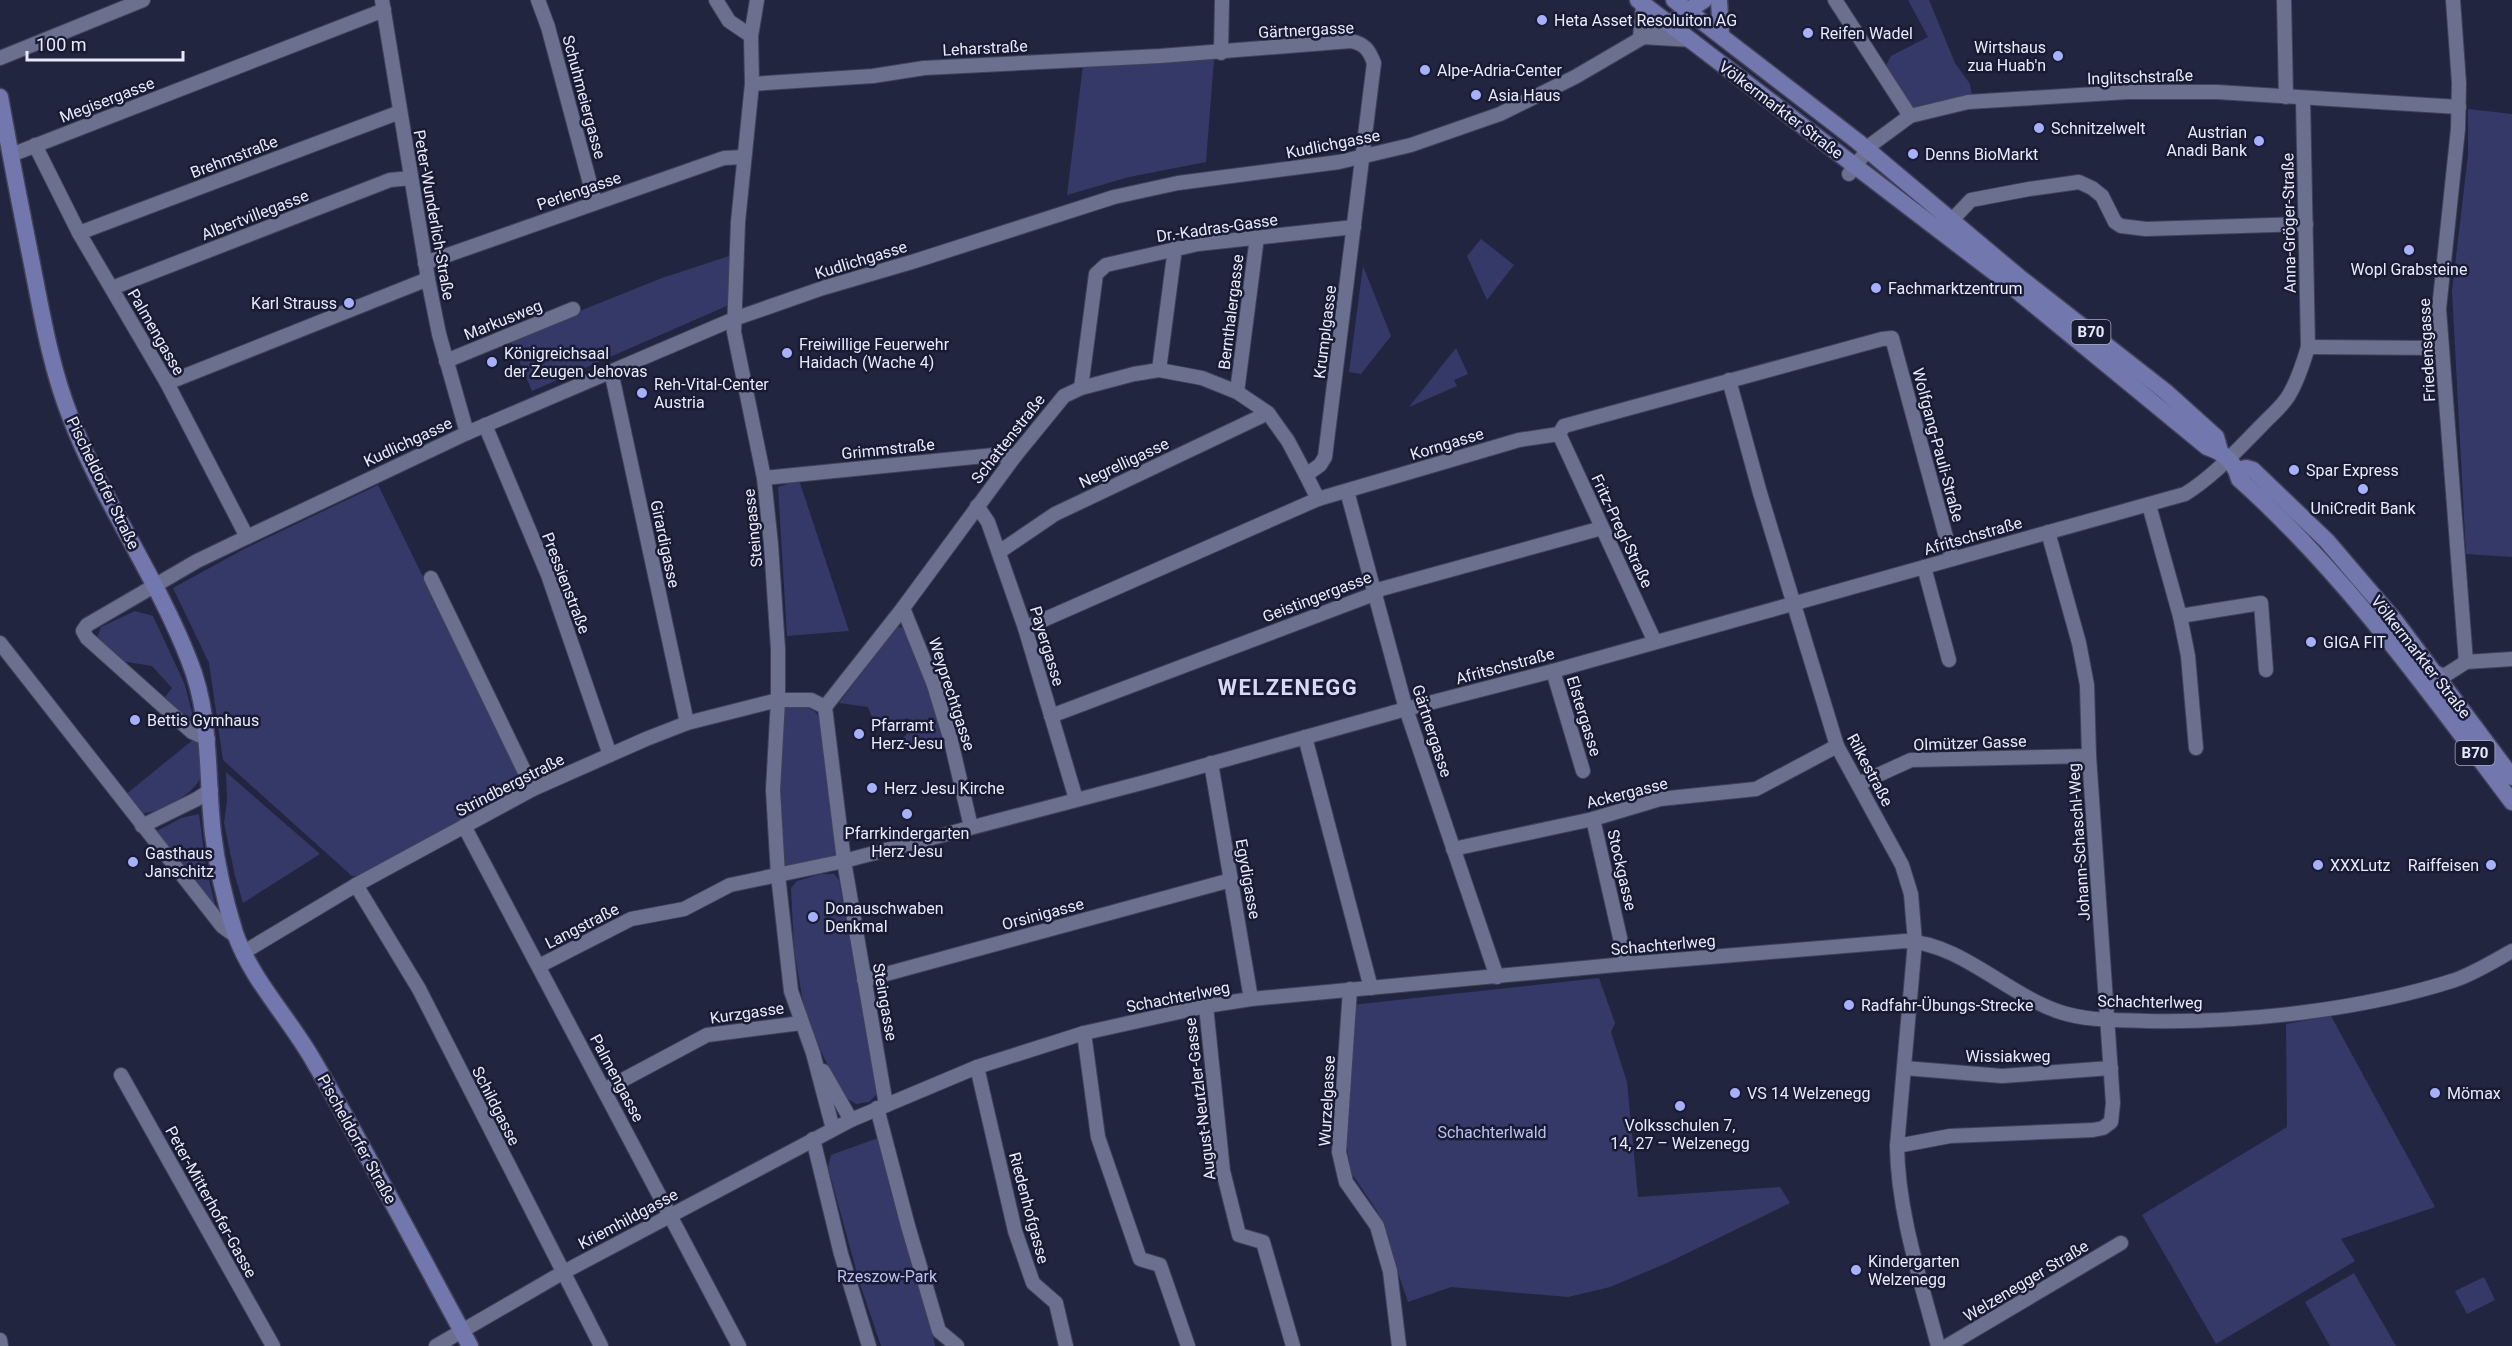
<svg xmlns="http://www.w3.org/2000/svg" width="2512" height="1346" viewBox="0 0 2512 1346" font-family="Roboto,sans-serif">
<style>
.green{fill:#353967}
.lines{fill:none;stroke-linecap:round;stroke-linejoin:round}
.minor-casing{stroke:#414259;stroke-width:16}
.major-casing{stroke:#414259;stroke-width:19}
.minor{stroke:#6b708f;stroke-width:14}
.major{stroke:#7278ae;stroke-width:16}
.poi-dot{fill:#a7b0fc;stroke:#191b35;stroke-width:2}
.labels{text-anchor:middle;dominant-baseline:central;stroke-width:5;stroke-linejoin:round;paint-order:stroke}
.shield{fill:#191b35;stroke:#a9acc0;stroke-width:1.5}
.shield-label{font-size:15px;font-weight:bold;fill:#e7eafc}
.poi-label{font-size:16px;fill:#e7eafc;stroke:#191b35;text-anchor:start}
.street-label{font-size:16px;fill:#e7eafc;stroke:#191b35}
.park-label{font-size:16px;fill:#bac0ed;stroke:#191b35}
.district-label{font-size:22px;font-weight:bold;letter-spacing:1.5px;fill:#d6daf7;stroke:#191b35}
</style>
<rect width="100%" height="100%" fill="#22253f"/>
<g class="green">
<polygon points="1908,0 1929,0 1955,63 1970,84 1972,97 1913,108 1908,104 1886,65 1891,56 1928,37"/>
<polygon points="1214,59 1206,162 1129,177 1067,195 1083,65"/>
<polygon points="2468,109 2512,114 2512,557 2466,554 2452,291 2468,155"/>
<polygon points="1481,239 1514,265 1487,300 1467,256"/>
<polygon points="729,256 729,305 532,391 510,339 662,278"/>
<polygon points="1363,266 1391,336 1361,374 1349,372"/>
<polygon points="1456,348 1468,374 1454,380 1457,386 1409,407"/>
<polygon points="799,480 849,631 787,636 778,487"/>
<polygon points="378,485 526,787 357,876 352,876 223,760 209,663 173,588 244,549"/>
<polygon points="135,611 153,616 185,685 194,721 190,722 165,697 172,688 152,666 121,661 97,638 101,627"/>
<polygon points="897,627 909,628 946,741 916,742 904,748 901,740 912,729 908,718 884,727 874,723 868,707 839,703"/>
<path d="M795 706C809 706 815 709 822 722L837 856 784 868 780 807 782 709Z"/>
<path d="M194 739 199 742C199 752 203 766 201 775 197 794 156 815 139 813L125 795Z"/>
<polygon points="226,772 320,854 243,903 235,876 224,823 227,801"/>
<polygon points="199,814 206,868 217,912 155,832 181,818"/>
<polygon points="821,874 834,874 839,880 877,1094 869,1102 856,1104 845,1097 826,1062 805,1014 794,949 791,888 797,881"/>
<polygon points="1599,978 1615,1023 1611,1032 1627,1082 1638,1197 1780,1187 1790,1203 1667,1263 1610,1287 1568,1297 1451,1287 1408,1302 1377,1211 1350,1171 1345,1131 1351,1005"/>
<polygon points="2331,1016 2435,1207 2341,1239 2355,1261 2216,1344 2142,1215 2287,1127 2286,1024"/>
<polygon points="878,1138 933,1335 935,1346 881,1346 860,1284 828,1167 831,1155"/>
<polygon points="2354,1273 2396,1346 2330,1346 2305,1302"/>
<polygon points="2484,1277 2495,1300 2467,1314 2455,1291"/>
</g>
<g class="lines">
<g class="minor-casing">
<g id="minor">
<polyline points="382,0 428,279 439,334 467,433"/>
<polyline points="538,0 548,27 595,202"/>
<polyline points="716,0 729,21 751,36"/>
<polyline points="757,0 751,36 752,84 738,222 734,332 764,478 771,544 778,649 778,700 773,790 778,875 791,991 813,1053 833,1129"/>
<polyline points="1835,0 1910,116"/>
<polyline points="2284,0 2286,97"/>
<polyline points="2453,0 2459,83 2458,129 2439,309 2466,662"/>
<polyline points="1642,37 1692,40"/>
<polyline points="1640,38 1643,4"/>
<polyline points="1221,53 1222,0"/>
<polyline points="0,58 143,0"/>
<path d="M752 84 873 76 924 68 1160 56 1351 41C1365 44 1369 50 1374 63L1325 457 1320 465 1306 475 1318 499"/>
<polyline points="35,145 79,233 167,383 247,537"/>
<polyline points="11,155 384,10"/>
<polyline points="1849,174 1872,144 1910,116 1968,102 2128,92 2217,92 2459,107"/>
<polyline points="1944,220 1952,220 1971,200 2029,189 2079,182 2092,188 2102,196 2115,222 2121,226 2146,229 2306,224"/>
<polyline points="79,233 400,112"/>
<polyline points="425,263 724,158 744,157"/>
<polyline points="112,288 390,180 411,178"/>
<polyline points="2308,347 2442,348"/>
<polyline points="446,361 573,309"/>
<polyline points="1159,370 1175,248"/>
<polyline points="611,371 687,723"/>
<path d="M1729 380 1760 493 1837 746 1902 865 1911 894 1915 942 1897 1146C1898 1214 1921 1281 1938 1346"/>
<polyline points="167,383 428,279"/>
<polyline points="1081,388 1096,274 1106,265 1198,244 1354,227"/>
<polyline points="1237,392 1257,237"/>
<polyline points="485,425 548,575 610,755"/>
<polyline points="1559,434 1655,642"/>
<polyline points="764,478 994,455 1015,456"/>
<polyline points="1347,491 1406,709 1497,977"/>
<polyline points="2149,505 2180,616 2188,656 2196,748"/>
<polyline points="977,506 988,522 1025,628 1076,799"/>
<polyline points="999,552 1055,514 1268,413"/>
<polyline points="1924,567 1949,660"/>
<polyline points="431,578 533,789"/>
<polyline points="903,608 934,685 951,741 971,827"/>
<polyline points="2180,616 2261,603 2266,670"/>
<polyline points="1025,628 1318,499 1519,440 1559,434 1564,426 1882,339 1892,338 1952,559"/>
<polyline points="0,643 222,926 237,937"/>
<polyline points="1553,671 1583,771"/>
<polyline points="2433,671 2444,676 2466,662 2512,659"/>
<polyline points="825,707 903,608 1015,456 1064,396 1081,388 1134,374 1159,370 1202,378 1237,392 1268,413 1288,441 1306,475"/>
<polyline points="1051,716 1374,594 1381,589 1602,528"/>
<polyline points="1305,737 1371,988"/>
<polyline points="208,739 192,732 87,638 83,631 87,625 197,561 247,537 467,433 734,319 823,288 915,261 1114,197 1178,183 1339,162 1411,145 1500,114 1575,77 1676,18"/>
<polyline points="1211,763 1251,999"/>
<polyline points="1858,784 1911,760 2089,756"/>
<polyline points="1593,819 1626,964"/>
<polyline points="142,826 197,799 211,790"/>
<polyline points="464,826 739,1346"/>
<polyline points="1453,849 1593,819 1660,799 1756,789 1837,746"/>
<polyline points="356,885 419,989 601,1346"/>
<polyline points="244,952 356,885 533,789 646,739 687,723 778,700 811,700 825,707 844,861 886,1105"/>
<path d="M539 966 631 919 684 909 730 885 844 861 1149 781 1406 709 1553 671 2185 494C2214 476 2237 450 2261 426 2270 416 2282 407 2289 395 2298 380 2303 364 2308 347L2303 99"/>
<polyline points="864,980 1231,880"/>
<polyline points="1350,989 1339,1152 1346,1182 1377,1226 1383,1247 1390,1271 1399,1346"/>
<polyline points="1206,1006 1223,1171 1239,1235 1263,1242 1293,1346"/>
<polyline points="1084,1033 1098,1137 1140,1259 1160,1265 1188,1346"/>
<polyline points="977,1067 1015,1231 1033,1283 1056,1303 1066,1346"/>
<polyline points="1904,1068 2002,1076 2111,1068"/>
<polyline points="823,1071 851,1120"/>
<polyline points="121,1075 273,1346"/>
<polyline points="604,1090 707,1035 801,1023"/>
<polyline points="877,1108 908,1226 939,1331 957,1346"/>
<polyline points="813,1139 841,1254 869,1346"/>
<polyline points="1897,1146 1950,1136 2093,1130 2103,1128 2111,1122 2113,1103 2089,756 2087,685 2079,643 2048,532"/>
<polyline points="0,1340 1,1346"/>
<path d="M436 1346 562 1273 851 1120 977 1067 1084 1033 1206 1006 1251 999 1626 964 1905 941C1960 943 2008 995 2060 1012 2087 1021 2118 1020 2146 1021 2244 1023 2362 1010 2455 980 2475 973 2494 961 2512 951"/>
<polyline points="1947,1346 2121,1243"/>
</g>
</g>
<g class="major-casing">
<g id="major">
<path d="M1638 0 1999 276 2207 447C2223 452 2235 462 2239 479 2345 574 2427 689 2512 802"/>
<polyline points="1674,0 1857,141 2019,277 2166,392 2216,437 2220,451"/>
<polyline points="1719,0 1721,34"/>
<polyline points="1681,15 1704,0"/>
<path d="M0 97C10 153 21 209 32 264 42 315 51 368 70 416 102 501 156 575 189 660 212 716 206 774 213 834 217 867 225 901 235 933 251 979 289 1018 313 1060 368 1154 418 1251 470 1346"/>
<polyline points="2237,470 2246,468 2253,470 2327,541 2396,622 2512,777"/>
</g>
</g>
<use href="#minor" class="minor"/>
<use href="#major" class="major"/>
</g>
<g class="poi-dot">
<circle cx="1542" cy="20" r="6"/>
<circle cx="1808" cy="33" r="6"/>
<circle cx="2058" cy="56" r="6"/>
<circle cx="1425" cy="70" r="6"/>
<circle cx="1476" cy="95" r="6"/>
<circle cx="2039" cy="128" r="6"/>
<circle cx="2259" cy="141" r="6"/>
<circle cx="1913" cy="154" r="6"/>
<circle cx="2409" cy="250" r="6"/>
<circle cx="1876" cy="288" r="6"/>
<circle cx="349" cy="303" r="6"/>
<circle cx="787" cy="353" r="6"/>
<circle cx="492" cy="362" r="6"/>
<circle cx="642" cy="393" r="6"/>
<circle cx="2294" cy="470" r="6"/>
<circle cx="2363" cy="489" r="6"/>
<circle cx="2311" cy="642" r="6"/>
<circle cx="135" cy="720" r="6"/>
<circle cx="859" cy="734" r="6"/>
<circle cx="872" cy="788" r="6"/>
<circle cx="907" cy="814" r="6"/>
<circle cx="133" cy="862" r="6"/>
<circle cx="2318" cy="865" r="6"/>
<circle cx="2491" cy="865" r="6"/>
<circle cx="813" cy="917" r="6"/>
<circle cx="1849" cy="1005" r="6"/>
<circle cx="1735" cy="1093" r="6"/>
<circle cx="2435" cy="1093" r="6"/>
<circle cx="1680" cy="1106" r="6"/>
<circle cx="1856" cy="1270" r="6"/>
</g>
<g class="labels">
<g class="shield">
<rect x="2071.5" y="320" width="39" height="24" rx="4.5"/>
<rect x="2455.5" y="741" width="39" height="24" rx="4.5"/>
</g>
<g class="shield-label">
<text x="2091" y="332">B70</text>
<text x="2475" y="753">B70</text>
</g>
<g class="poi-label">
<text x="1554" y="20">Heta Asset Resoluiton AG</text>
<text x="1820" y="33">Reifen Wadel</text>
<text x="2046" y="47" text-anchor="end">Wirtshaus<tspan x="2046" dy="18">zua Huab'n</tspan></text>
<text x="1437" y="70">Alpe-Adria-Center</text>
<text x="1488" y="95">Asia Haus</text>
<text x="2051" y="128">Schnitzelwelt</text>
<text x="2247" y="132" text-anchor="end">Austrian<tspan x="2247" dy="18">Anadi Bank</tspan></text>
<text x="1925" y="154">Denns BioMarkt</text>
<text x="2409" y="269" text-anchor="middle">Wopl Grabsteine</text>
<text x="1888" y="288">Fachmarktzentrum</text>
<text x="337" y="303" text-anchor="end">Karl Strauss</text>
<text x="799" y="344">Freiwillige Feuerwehr<tspan x="799" dy="18">Haidach (Wache 4)</tspan></text>
<text x="504" y="353">Königreichsaal<tspan x="504" dy="18">der Zeugen Jehovas</tspan></text>
<text x="654" y="384">Reh-Vital-Center<tspan x="654" dy="18">Austria</tspan></text>
<text x="2306" y="470">Spar Express</text>
<text x="2363" y="508" text-anchor="middle">UniCredit Bank</text>
<text x="2323" y="642">GIGA FIT</text>
<text x="147" y="720">Bettis Gymhaus</text>
<text x="871" y="725">Pfarramt<tspan x="871" dy="18">Herz-Jesu</tspan></text>
<text x="884" y="788">Herz Jesu Kirche</text>
<text x="907" y="833" text-anchor="middle">Pfarrkindergarten<tspan x="907" dy="18">Herz Jesu</tspan></text>
<text x="145" y="853">Gasthaus<tspan x="145" dy="18">Janschitz</tspan></text>
<text x="2330" y="865">XXXLutz</text>
<text x="2479" y="865" text-anchor="end">Raiffeisen</text>
<text x="825" y="908">Donauschwaben<tspan x="825" dy="18">Denkmal</tspan></text>
<text x="1861" y="1005">Radfahr-Übungs-Strecke</text>
<text x="1747" y="1093">VS 14 Welzenegg</text>
<text x="2447" y="1093">Mömax</text>
<text x="1680" y="1125" text-anchor="middle">Volksschulen 7,<tspan x="1680" dy="18">14, 27 – Welzenegg</tspan></text>
<text x="1868" y="1261">Kindergarten<tspan x="1868" dy="18">Welzenegg</tspan></text>
</g>
<g class="street-label">
<text transform="translate(1306 30) rotate(-3)">Gärtnergasse</text>
<text transform="translate(985 48) rotate(-3)">Leharstraße</text>
<text transform="translate(2140 77) rotate(-2)">Inglitschstraße</text>
<text transform="translate(584 97) rotate(75)">Schuhmeiergasse</text>
<text transform="translate(107 100) rotate(-21)">Megisergasse</text>
<text transform="translate(1781 110) rotate(37)">Völkermarkter Straße</text>
<text transform="translate(1333 144) rotate(-11)">Kudlichgasse</text>
<text transform="translate(234 157) rotate(-21)">Brehmstraße</text>
<text transform="translate(579 191) rotate(-19)">Perlengasse</text>
<text transform="translate(255 215) rotate(-21)">Albertvillegasse</text>
<text transform="translate(434 215) rotate(80)">Peter-Wunderlich-Straße</text>
<text transform="translate(2289 223) rotate(-91)">Anna-Gröger-Straße</text>
<text transform="translate(1217 228) rotate(-8)">Dr.-Kadras-Gasse</text>
<text transform="translate(861 260) rotate(-17)">Kudlichgasse</text>
<text transform="translate(1231 312) rotate(-83)">Bernthalergasse</text>
<text transform="translate(503 320) rotate(-22)">Markusweg</text>
<text transform="translate(156 332) rotate(60)">Palmengasse</text>
<text transform="translate(1325 332) rotate(-83)">Krumplgasse</text>
<text transform="translate(2427 350) rotate(-93)">Friedensgasse</text>
<text transform="translate(1008 439) rotate(-52)">Schattenstraße</text>
<text transform="translate(408 442) rotate(-25)">Kudlichgasse</text>
<text transform="translate(1447 444) rotate(-17)">Korngasse</text>
<text transform="translate(1938 445) rotate(75)">Wolfgang-Pauli-Straße</text>
<text transform="translate(888 449) rotate(-6)">Grimmstraße</text>
<text transform="translate(1124 463) rotate(-25)">Negrelligasse</text>
<text transform="translate(103 483) rotate(64)">Pischeldorfer Straße</text>
<text transform="translate(753 528) rotate(-96)">Steingasse</text>
<text transform="translate(1622 531) rotate(65)">Fritz-Pregl-Straße</text>
<text transform="translate(1973 536) rotate(-16)">Afritschstraße</text>
<text transform="translate(665 544) rotate(78)">Girardigasse</text>
<text transform="translate(566 583) rotate(69)">Pressienstraße</text>
<text transform="translate(1317 597) rotate(-21)">Geistingergasse</text>
<text transform="translate(1047 646) rotate(73)">Payergasse</text>
<text transform="translate(2421 657) rotate(52)">Völkermarkter Straße</text>
<text transform="translate(1505 666) rotate(-15)">Afritschstraße</text>
<text transform="translate(952 694) rotate(72)">Weyprechtgasse</text>
<text transform="translate(1584 716) rotate(73)">Elstergasse</text>
<text transform="translate(1432 731) rotate(72)">Gärtnergasse</text>
<text transform="translate(1970 743) rotate(-2)">Olmützer Gasse</text>
<text transform="translate(1870 770) rotate(62)">Rilkestraße</text>
<text transform="translate(510 785) rotate(-27)">Strindbergstraße</text>
<text transform="translate(1627 793) rotate(-14)">Ackergasse</text>
<text transform="translate(2079 842) rotate(-94)">Johann-Schaschl-Weg</text>
<text transform="translate(1622 870) rotate(77)">Stockgasse</text>
<text transform="translate(1248 879) rotate(80)">Egydigasse</text>
<text transform="translate(1043 914) rotate(-15)">Orsinigasse</text>
<text transform="translate(582 926) rotate(-27)">Langstraße</text>
<text transform="translate(1663 945) rotate(-5)">Schachterlweg</text>
<text transform="translate(1178 997) rotate(-11)">Schachterlweg</text>
<text transform="translate(885 1002) rotate(80)">Steingasse</text>
<text transform="translate(2150 1002) rotate(1)">Schachterlweg</text>
<text transform="translate(747 1013) rotate(-8)">Kurzgasse</text>
<text x="2008" y="1056">Wissiakweg</text>
<text transform="translate(617 1078) rotate(62)">Palmengasse</text>
<text transform="translate(1200 1099) rotate(-97)">August-Neutzler-Gasse</text>
<text transform="translate(1327 1101) rotate(-87)">Wurzelgasse</text>
<text transform="translate(496 1106) rotate(63)">Schildgasse</text>
<text transform="translate(357 1139) rotate(61)">Pischeldorfer Straße</text>
<text transform="translate(211 1202) rotate(61)">Peter-Mitterhofer-Gasse</text>
<text transform="translate(1029 1208) rotate(75)">Riedenhofgasse</text>
<text transform="translate(628 1219) rotate(-28)">Kriemhildgasse</text>
<text transform="translate(2026 1281) rotate(-31)">Welzenegger Straße</text>
</g>
<g class="park-label">
<text x="1492" y="1132">Schachterlwald</text>
<text x="887" y="1276">Rzeszow-Park</text>
</g>
<g class="district-label">
<text x="1288" y="687">WELZENEGG</text>
</g>
</g>
<path d="M27 51v9h156v-9" fill="none" stroke="#e7eafc" stroke-width="3"/>
<text x="36" y="51" font-size="18" fill="#e7eafc" stroke="#191b35" stroke-width="4.5" paint-order="stroke">100 m</text>
</svg>
